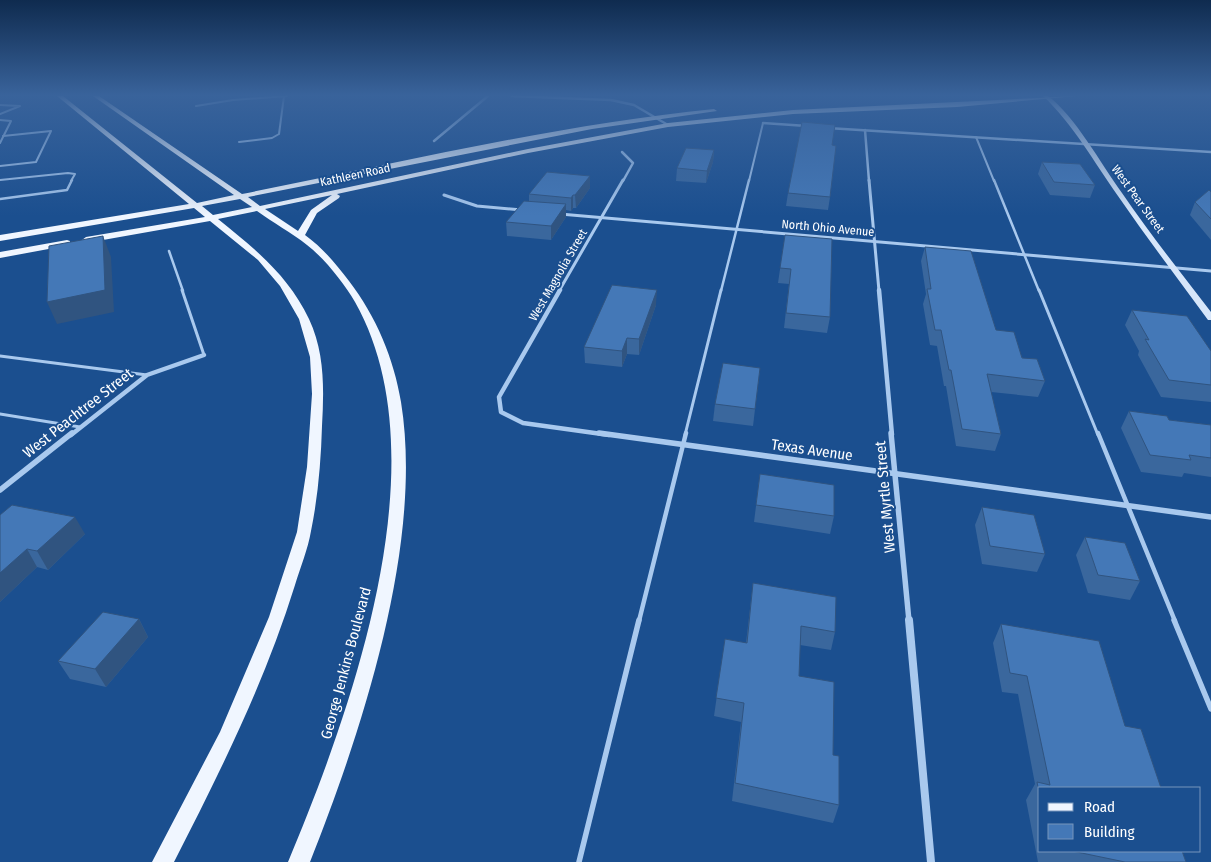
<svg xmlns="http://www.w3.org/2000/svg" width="1211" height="862" viewBox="0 0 1211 862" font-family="'Fira Sans Condensed',sans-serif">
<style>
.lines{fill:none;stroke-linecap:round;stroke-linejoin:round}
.lane-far4{stroke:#a9c9ee;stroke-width:2}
.lane-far3{stroke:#a9c9ee;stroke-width:2.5}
.lane-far2{stroke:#a9c9ee;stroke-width:3}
.lane-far1{stroke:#a9c9ee;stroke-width:4.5}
.lane{stroke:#a9c9ee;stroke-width:5.5}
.street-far4{stroke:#a9c9ee;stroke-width:2.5}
.street-far3{stroke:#a9c9ee;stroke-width:3}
.street-far2{stroke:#a9c9ee;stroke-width:4.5}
.street-far1{stroke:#a9c9ee;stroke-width:5.5}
.street{stroke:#a9c9ee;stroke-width:8}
.secondary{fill:#d6e6fa;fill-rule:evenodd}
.primary{fill:#f0f6ff;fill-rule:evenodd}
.wall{fill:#3a679d}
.shaded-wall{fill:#305480}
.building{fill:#4478b7;stroke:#305480}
.labels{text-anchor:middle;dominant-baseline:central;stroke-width:4;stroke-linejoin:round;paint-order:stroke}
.far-street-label{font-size:12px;fill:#fff;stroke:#1b4f8f}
.street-label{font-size:15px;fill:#fff;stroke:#1b4f8f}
</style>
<rect width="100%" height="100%" fill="#1b4f8f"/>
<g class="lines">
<g class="lane-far4">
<polyline points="0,105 20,106 0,114"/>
<polyline points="196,106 233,100 287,96"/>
<polyline points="0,120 11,121 0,143"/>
<polyline points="976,137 994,181"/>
<polyline points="239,142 272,138 279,134 284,96"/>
<polyline points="0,166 36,162 51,131 3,136"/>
<polyline points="0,180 68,173 75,174 71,181"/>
<polyline points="749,181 763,123"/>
</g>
<g class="lane-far3">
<polyline points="994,180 1039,291"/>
<polyline points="0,199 67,190 72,180"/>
<polyline points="169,251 183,291"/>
<polyline points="721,291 749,180"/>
</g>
<g class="lane-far2">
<polyline points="182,290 204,355"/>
<polyline points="1039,290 1098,435"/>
<polyline points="0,356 147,375"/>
<polyline points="0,414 80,427"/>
<polyline points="685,435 721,290"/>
</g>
<g class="lane-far1">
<polyline points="1098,433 1175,621"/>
<polyline points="639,621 686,433"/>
</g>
<g class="lane">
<polyline points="1174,620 1211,709"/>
<polyline points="579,862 639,620"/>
</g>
<g class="street-far4">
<polyline points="512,96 611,100 634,105 668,125"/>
<polyline points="763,123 807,126"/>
<polyline points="828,128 1211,152"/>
<polyline points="865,130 869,181"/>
<polyline points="434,141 488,96"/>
<polyline points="622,152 633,163 623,181"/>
</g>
<g class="street-far3">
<polyline points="869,180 879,291"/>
<polyline points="444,195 477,206 522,210"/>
<polyline points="560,214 1211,271"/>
<polyline points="559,291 623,180"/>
</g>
<g class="street-far2">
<polyline points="560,290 499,397 501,412 523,423 609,435"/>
<polyline points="879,290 892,435"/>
<polyline points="71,435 147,375 204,355"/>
</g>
<g class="street-far1">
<polyline points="599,433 1211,517"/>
<polyline points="891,433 909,621"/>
<polyline points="0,490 72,433"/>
</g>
<polyline class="street" points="909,620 931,862"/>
<path class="secondary" d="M1043 96H1048C1075 116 1101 164 1122 193 1150 234 1181 273 1211 312V320H1208C1178 279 1147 238 1118 196 1094 162 1073 124 1043 96Z"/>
<g class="primary">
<path d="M57 96H63L197 203 234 195 93 96H99L242 194C398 163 556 125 714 109L717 111 592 129 248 197 260 206 528 149 668 123 793 110 1077 96 957 107 793 114 668 127 528 153 337 194 340 196 339 198 317 213 305 235C323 248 336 264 349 281 376 316 394 359 401 402 424 543 362 731 310 862H288C352 709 443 458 355 302 344 283 324 258 307 245 291 232 273 223 257 211L218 219C255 249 288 275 309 319 325 353 324 390 322 426 321 461 318 497 311 531 308 549 300 568 295 585 265 682 220 772 174 862H152L220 732 269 617 297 532 307 467 312 394 310 357 299 319 280 286 258 260 210 221 86 243 82 240 86 237 205 217 194 208 0 241V235L189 204ZM332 195 311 210 298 231 265 209ZM240 199 252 207 213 215 202 206Z"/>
<polygon points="67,240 70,241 70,245 0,258 0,252"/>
</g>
</g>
<g class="wall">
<polygon points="714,150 713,162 706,183 676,181 677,168"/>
<polygon points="1042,162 1095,185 1090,198 1050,195 1038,174"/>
<polygon points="590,188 576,208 573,208 571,211 566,210 566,217 551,240 507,236 506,222 529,201 529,194"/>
<polygon points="1211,192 1211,240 1190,215 1195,202"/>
<polygon points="788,193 830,197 828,210 786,206"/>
<polygon points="785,235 830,317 827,333 784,328 789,284 778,283"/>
<polygon points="925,247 996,330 1045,381 1038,397 991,392 1001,434 995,451 956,446 946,386 944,386 937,346 930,345 923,304 926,294 921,261"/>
<polygon points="656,305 639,355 627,354 622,367 585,363 584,347"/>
<polygon points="1132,310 1211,351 1211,402 1161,397 1138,355 1139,351 1125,325"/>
<polygon points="760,368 753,426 713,421 715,404"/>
<polygon points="1129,411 1169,420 1211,425 1211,477 1184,473 1182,477 1141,472 1121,428"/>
<polygon points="760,474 834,516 830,534 754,522"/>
<polygon points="982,507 1045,554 1037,572 982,564 975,525"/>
<polygon points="0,515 85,534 48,570 37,567 0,602"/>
<polygon points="1085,537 1140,581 1130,600 1088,593 1076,555"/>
<polygon points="753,583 835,632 831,650 800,645 799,676 833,755 839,805 833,823 732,801 741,722 714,716 725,639 746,643"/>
<polygon points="139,619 148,637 106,687 70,679 58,661"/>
<polygon points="1001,624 1125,726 1161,788 1040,788 1040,851 1182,851 1186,862 1038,862 1026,800 1035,784 1018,694 1002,692 993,643"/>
</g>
<g class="shaded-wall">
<polygon points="714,150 713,162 706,183 707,171"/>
<polygon points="590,176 590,188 576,208 575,195"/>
<polygon points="573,195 573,208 571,211 571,198"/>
<polygon points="566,204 566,217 551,240 551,226"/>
<polygon points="103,236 111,257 114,312 57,324 47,302"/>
<polygon points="657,290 656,305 639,355 639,339"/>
<polygon points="627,338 627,354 622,367 622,351"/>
<polygon points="75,517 85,534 48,570 37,551"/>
<polygon points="27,549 37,567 0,602 0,573"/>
<polygon points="139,619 148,637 106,687 95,669"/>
</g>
<g class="building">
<polygon points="802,122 835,125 832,145 836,146 830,197 788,193"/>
<polygon points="686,148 714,150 707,171 677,168"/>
<polygon points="1042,162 1080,164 1095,185 1054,182"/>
<polygon points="547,172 590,176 575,195 573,195 571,198 529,194"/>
<polygon points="1209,190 1211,192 1211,219 1195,202"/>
<polygon points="524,201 566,204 551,226 506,222"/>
<polygon points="785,235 832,239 830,317 786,313 791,269 780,268"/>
<polygon points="103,236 105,290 47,302 49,246"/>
<polygon points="925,247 971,251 996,330 1014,332 1022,358 1037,359 1045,381 987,374 1001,434 962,429 951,370 949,370 941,330 935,330 927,289 931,289"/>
<polygon points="612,285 657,290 639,339 627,338 622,351 584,347"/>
<polygon points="1132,310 1187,316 1211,351 1211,385 1169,380 1145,339 1149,340"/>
<polygon points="723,363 760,368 755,409 715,404"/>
<polygon points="1129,411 1167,416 1169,420 1211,425 1211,458 1189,455 1191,460 1150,455"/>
<polygon points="760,474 834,485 834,516 756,505"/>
<polygon points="12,505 75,517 37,551 27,549 0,573 0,515"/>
<polygon points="982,507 1034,515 1045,554 990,546"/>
<polygon points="1085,537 1125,543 1140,581 1098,575"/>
<polygon points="753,583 836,597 835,632 801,626 799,676 834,682 833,755 839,756 839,805 735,783 744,703 716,698 725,639 747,643"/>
<polygon points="103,612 139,619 95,669 58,661"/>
<polygon points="1001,624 1099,641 1125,726 1141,729 1161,788 1040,788 1040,797 1037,782 1050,785 1027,676 1010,673"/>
<polygon points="1072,851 1182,851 1186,862 1125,862"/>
</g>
<linearGradient id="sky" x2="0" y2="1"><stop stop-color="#0f2b4f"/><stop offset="0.44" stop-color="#39639b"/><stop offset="1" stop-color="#39639b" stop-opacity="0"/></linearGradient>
<rect width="1211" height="216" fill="url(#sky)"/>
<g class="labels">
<g class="far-street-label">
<text transform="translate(355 175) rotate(-12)">Kathleen Road</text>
<text transform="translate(1138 199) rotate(54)">West Pear Street</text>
<text transform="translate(828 228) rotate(5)">North Ohio Avenue</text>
<text transform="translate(558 275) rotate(-60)">West Magnolia Street</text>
</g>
<g class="street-label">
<text transform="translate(78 413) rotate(-38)">West Peachtree Street</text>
<text transform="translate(812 450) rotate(8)">Texas Avenue</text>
<text transform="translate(885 497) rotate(-95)">West Myrtle Street</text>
<text transform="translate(346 663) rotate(-75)">George Jenkins Boulevard</text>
</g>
</g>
<rect x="1038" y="787" width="162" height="65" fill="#1b4f8f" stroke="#7695bc"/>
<rect x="1048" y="803" width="25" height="8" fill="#f0f6ff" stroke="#7695bc"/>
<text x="1084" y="812" font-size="15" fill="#ffffff">Road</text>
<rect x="1048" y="824" width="25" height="15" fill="#4478b7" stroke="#7695bc"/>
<text x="1084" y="837" font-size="15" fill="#ffffff">Building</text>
</svg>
